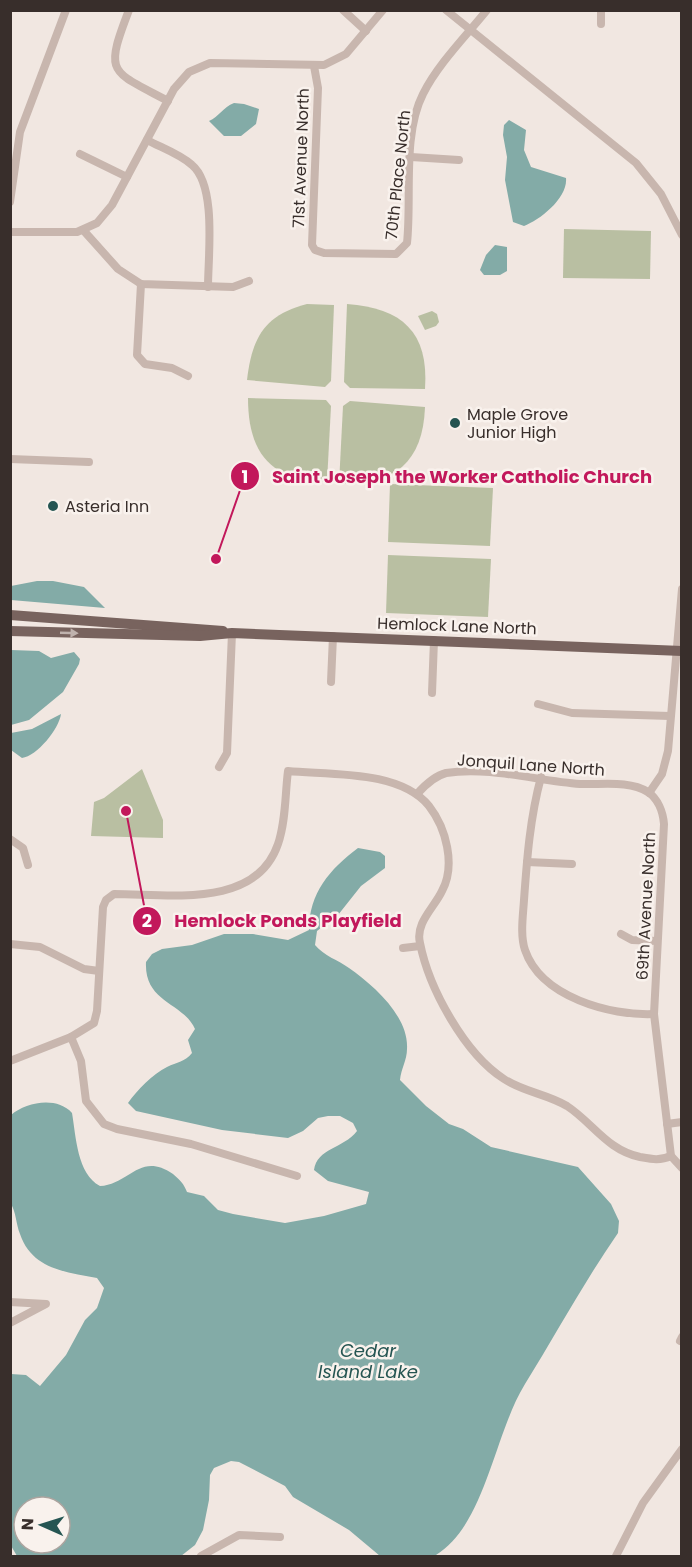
<svg xmlns="http://www.w3.org/2000/svg" width="692" height="1567" viewBox="0 0 692 1567" font-family="Poppins,sans-serif">
<style>
.green{fill:#b9bfa2}
.water{fill:#83aba7;fill-rule:evenodd}
.lines{fill:none;stroke-linecap:round;stroke-linejoin:round}
.minor{stroke:#c8b6ae;stroke-width:8}
.major{stroke:#78635e;stroke-width:10}
.oneway{fill:#bfb2ad}
.poi-dot{fill:#255552;stroke:#f9f2ed;stroke-width:2}
.labels{text-anchor:middle;dominant-baseline:central;stroke-width:5;stroke-linejoin:round;paint-order:stroke}
.street-label{font-size:16px;fill:#382e2b;stroke:#f9f2ed}
.poi-label{font-size:16px;fill:#382e2b;stroke:#f9f2ed;text-anchor:start}
.water-label{font-size:18px;font-style:italic;fill:#255552;stroke:#f9f2ed}
.leader{fill:none;stroke:#c2185b;stroke-width:2}
.callout-dot{fill:#c2185b;stroke:#f9f2ed;stroke-width:2}
.mark-label{font-size:18px;text-anchor:middle;font-weight:bold;fill:#fff}
.callout-label{font-size:18px;text-anchor:middle;font-weight:bold;fill:#c2185b;stroke:#f9f2ed;stroke-width:5;stroke-linejoin:round;paint-order:stroke}
</style>
<rect width="100%" height="100%" fill="#f1e7e1"/>
<g class="green">
<polygon points="564,229 651,231 650,279 563,278"/>
<path d="M307 304 334 305 331 381 325 387 247 380C252 338 264 315 307 304Z"/>
<path d="M347 304C402 308 429 332 425 389L350 388 344 382Z"/>
<polygon points="432,311 437,314 439,322 436,326 425,330 418,316"/>
<path d="M248 398 326 400 331 406 327 482C270 481 248 452 248 398Z"/>
<path d="M350 401 425 407C423 464 393 485 339 484L343 406Z"/>
<polygon points="390,484 493,488 490,546 388,542"/>
<polygon points="388,555 491,559 488,617 386,613"/>
<polygon points="142,769 163,820 163,838 91,836 94,802 104,798"/>
</g>
<g class="water">
<path d="M234 103 244 104 259 109 256 124 241 136H224L209 121C219 117 223 107 234 103Z"/>
<path d="M509 120 526 130 524 150 531 167 566 178C568 198 540 220 524 226L513 222 505 180 507 157 503 135 504 125Z"/>
<polygon points="495,245 507,247 507,271 500,275 484,275 480,270 486,255"/>
<polygon points="37,581 53,581 84,587 105,608 11,600 11,586"/>
<polygon points="11,650 39,651 51,658 74,652 80,659 79,664 63,692 29,720 11,725"/>
<path d="M61 714C59 729 37 756 22 758L11 750V733L32 729Z"/>
<path d="M358 848 380 852 385 856V868L361 886 338 915 317 931 315 945C324 956 338 960 349 968 373 985 409 1016 407 1049 407 1060 401 1069 400 1080L426 1106 449 1124 463 1129 491 1147 578 1167 611 1204 619 1221 618 1233C584 1282 556 1334 525 1384 494 1434 486 1524 436 1555L380 1556 349 1530 293 1497 285 1486 239 1462 231 1461 214 1468 210 1475 209 1500 203 1530 195 1545 181 1556H17L10 1544 11 1374 26 1375 40 1386 66 1355 85 1320 97 1308 104 1288 97 1278C65 1272 32 1269 20 1234 16 1224 16 1212 11 1204V1115C26 1102 57 1096 72 1113 76 1136 77 1174 100 1186 130 1184 140 1151 173 1174 180 1180 184 1184 187 1192L204 1196 218 1210 233 1214 285 1223 324 1216 366 1204 369 1192 328 1181 314 1170C317 1148 343 1149 357 1131L353 1123 340 1116H328L318 1118 303 1131 288 1138 222 1130 136 1111 128 1103C137 1090 153 1074 167 1067 177 1062 185 1062 192 1053L188 1040 195 1029C183 1002 144 1003 146 962L152 954 162 949 192 945 224 934H253L288 940 309 930C309 893 330 869 358 848ZM24 1507H60V1543H24Z"/>
</g>
<g class="lines">
<g class="minor">
<path d="M129 10C104 75 110 70 168 101"/>
<polyline points="343,10 366,31"/>
<polyline points="446,10 636,163 661,194 682,235"/>
<polyline points="601,24 601,10"/>
<path d="M314 66 318 88 312 245 315 250 324 253 396 254 407 243C412 198 402 135 423 94 438 64 466 36 487 10"/>
<path d="M147 140C162 148 180 154 192 165 217 186 208 256 208 287"/>
<polyline points="80,154 127,177"/>
<polyline points="411,157 459,160"/>
<polyline points="10,202 20,132 66,10"/>
<polyline points="84,231 118,269 141,284 233,287 249,281"/>
<polyline points="10,232 77,232 97,223 112,205 174,89 189,72 210,63 324,65 346,54 383,10"/>
<polyline points="141,284 137,355 145,364 172,368 188,376"/>
<polyline points="10,459 89,462"/>
<polyline points="331,682 333,636"/>
<polyline points="432,693 434,640"/>
<polyline points="538,704 572,713 670,716"/>
<polyline points="219,767 227,753 232,633"/>
<path d="M541 777C530 818 527 858 524 900 523 916 520 935 525 950 541 997 610 1016 654 1014"/>
<polyline points="649,793 662,774 668,751 682,589"/>
<path d="M417 794C425 785 434 776 446 773 489 766 538 781 580 784 601 785 629 780 648 792 658 799 663 812 664 824L654 1014 671 1156 682 1168"/>
<polyline points="10,839 23,848 28,865"/>
<polyline points="527,862 572,864"/>
<polyline points="621,934 632,940 657,941"/>
<polyline points="10,944 40,947 84,969 99,971"/>
<polyline points="403,948 420,946"/>
<polyline points="71,1037 81,1061 86,1101 104,1124 117,1129 191,1144 297,1176"/>
<path d="M10 1061 71 1037 94 1023 97 1011 103 907 106 900 114 894C169 894 256 909 278 844 286 821 285 794 288 771 330 775 400 770 429 806 446 828 456 865 442 891 434 908 415 923 420 943 429 989 465 1054 504 1079 524 1092 547 1094 567 1106 593 1123 607 1150 640 1157 651 1159 660 1161 671 1156"/>
<polyline points="667,1124 682,1122"/>
<polyline points="10,1302 46,1304 10,1323"/>
<polyline points="680,1341 682,1337"/>
<polyline points="201,1556 239,1535 280,1537"/>
<polyline points="616,1556 643,1503 682,1449"/>
</g>
<g class="major">
<polyline points="10,615 223,631"/>
<polyline points="10,631 200,636 232,633 682,651"/>
</g>
</g>
<defs><path id="oneway-solid" d="M-6-.8H1V-3.2L6.5 0L1 3.2V.8H-6Z" transform="scale(1.5)"/></defs>
<use class="oneway" href="#oneway-solid" transform="translate(69 633) rotate(2)"/>
<g class="poi-dot">
<circle cx="455" cy="423" r="6"/>
<circle cx="53" cy="506" r="6"/>
</g>
<g class="labels">
<g class="street-label">
<text transform="translate(301 158) rotate(-88)">71st Avenue North</text>
<text transform="translate(398 175) rotate(-84)">70th Place North</text>
<text transform="translate(457 626) rotate(2)">Hemlock Lane North</text>
<text transform="translate(531 765) rotate(4)">Jonquil Lane North</text>
<text transform="translate(646 906) rotate(-87)">69th Avenue North</text>
</g>
<g class="poi-label">
<text x="467" y="414">Maple Grove<tspan x="467" dy="18">Junior High</tspan></text>
<text x="65" y="506">Asteria Inn</text>
</g>
<g class="water-label">
<text x="368" y="1350">Cedar<tspan x="368" dy="21">Island Lake</tspan></text>
</g>
</g>
<path class="leader" d="M216 559L245 476M126 811L147 921"/>
<g class="callout-dot">
<circle cx="216" cy="559" r="6"/>
<circle cx="126" cy="811" r="6"/>
<circle cx="245" cy="476" r="15"/>
<circle cx="147" cy="921" r="15"/>
</g>
<g class="mark-label">
<text x="245" y="483">1</text>
<text x="147" y="927">2</text>
</g>
<g class="callout-label">
<text x="462" y="483">Saint Joseph the Worker Catholic Church</text>
<text x="288" y="927">Hemlock Ponds Playfield</text>
</g>
<rect width="692" height="1567" fill="none" stroke="#382e2b" stroke-width="24"/>
<g transform="translate(42 1525) rotate(273)"><circle r="28" fill="#f9f2ed" stroke="#aca49f" stroke-width="1.5"/>
<path d="M0-4.5L10 22L0 15L-10 22Z" fill="#255552"/>
<text y="-9" font-size="16" font-weight="bold" text-anchor="middle" fill="#382e2b">N</text>
</g>
</svg>
